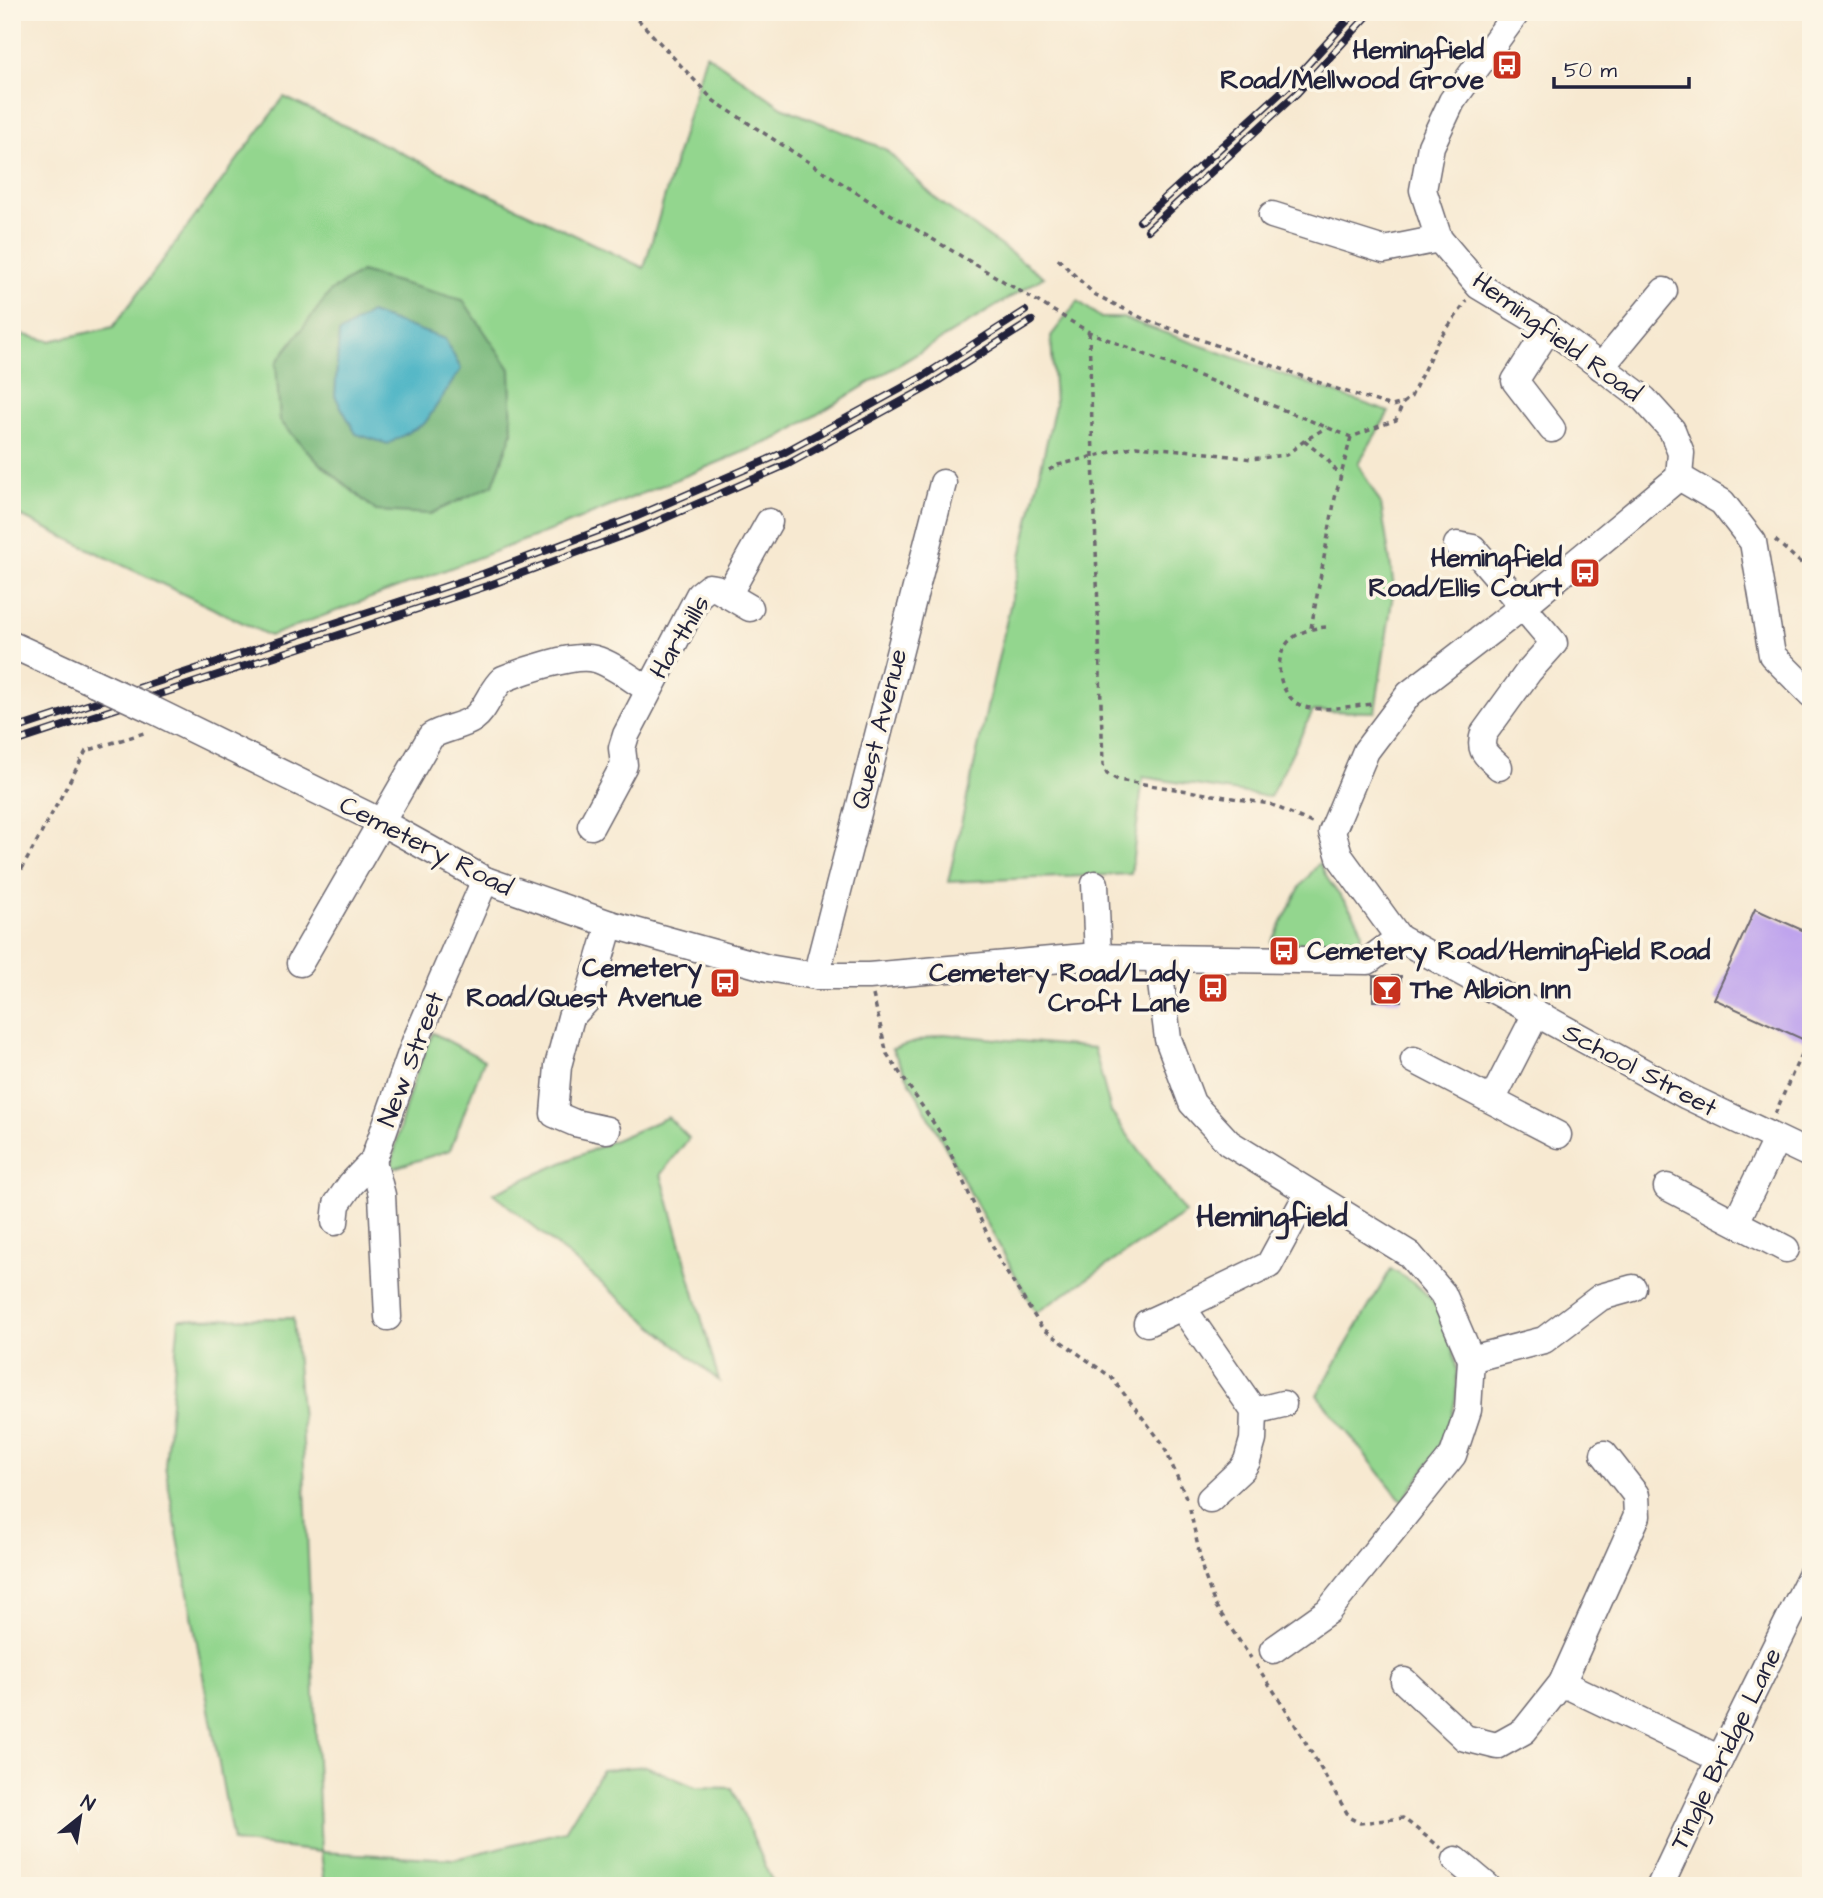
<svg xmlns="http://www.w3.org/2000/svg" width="1823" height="1898" viewBox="0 0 1823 1898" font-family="'Architects Daughter',sans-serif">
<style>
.green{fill:#93d68e;stroke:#5a7c64;stroke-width:2}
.forest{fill:#76b779;stroke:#4c6c5a;stroke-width:2}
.water{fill:#46b2c4;stroke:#346a80;stroke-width:2}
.building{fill:#bfa4ed}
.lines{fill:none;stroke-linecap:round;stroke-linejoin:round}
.minor-casing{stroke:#6d6870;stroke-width:29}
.path{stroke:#6d6870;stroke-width:3.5;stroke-dasharray:5 5;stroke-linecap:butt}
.minor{stroke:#fff;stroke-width:26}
.rail-casing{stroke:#22223b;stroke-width:8}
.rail{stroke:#fcf5e5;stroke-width:5;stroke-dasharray:16;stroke-linecap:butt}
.minor-bridge-casing{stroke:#6d6870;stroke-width:29;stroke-linecap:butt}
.minor-bridge{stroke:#fff;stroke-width:26}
.labels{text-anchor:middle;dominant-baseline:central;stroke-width:7;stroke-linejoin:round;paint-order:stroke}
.poi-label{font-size:26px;font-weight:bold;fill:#22223b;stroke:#fcf5e5;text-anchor:end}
.street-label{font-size:26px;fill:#22223b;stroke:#fcf5e5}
.quarter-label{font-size:30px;font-weight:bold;fill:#22223b;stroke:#fcf5e5}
</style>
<rect width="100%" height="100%" fill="#fcf5e5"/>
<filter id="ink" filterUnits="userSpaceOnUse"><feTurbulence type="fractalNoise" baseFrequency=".0143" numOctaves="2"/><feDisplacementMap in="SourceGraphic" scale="14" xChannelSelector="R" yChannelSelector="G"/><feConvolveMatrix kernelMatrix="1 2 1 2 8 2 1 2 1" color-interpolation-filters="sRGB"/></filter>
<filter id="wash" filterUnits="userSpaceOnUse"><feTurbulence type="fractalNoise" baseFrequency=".00686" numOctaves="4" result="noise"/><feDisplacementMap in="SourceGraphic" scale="28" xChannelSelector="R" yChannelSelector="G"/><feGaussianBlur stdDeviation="1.57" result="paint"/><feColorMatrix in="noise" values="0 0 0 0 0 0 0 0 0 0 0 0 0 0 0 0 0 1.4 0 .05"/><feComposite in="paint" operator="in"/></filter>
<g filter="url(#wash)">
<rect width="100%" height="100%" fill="#f7e9d1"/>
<g class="green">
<polygon points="706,54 782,107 885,149 936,199 1044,277 778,438 565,525 270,636 12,512 12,332 50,341 113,327 284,97 644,268"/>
<polygon points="1078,301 1101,318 1123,318 1389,412 1358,464 1381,504 1394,587 1375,712 1313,711 1270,797 1143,777 1131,874 948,882 1055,405 1051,336"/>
<path d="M1320 862C1326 887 1363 915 1362 936L1359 939 1333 937 1332 944 1272 942 1300 887Z"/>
<path d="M433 1033 484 1060 450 1150 391 1169C401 1117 411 1082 433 1033Z"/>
<polygon points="943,1034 1094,1048 1111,1112 1185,1213 1036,1313 892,1049"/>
<polygon points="668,1117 689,1138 661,1174 719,1381 493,1193"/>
<path d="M1391 1269C1405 1278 1420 1286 1431 1299 1437 1306 1441 1319 1445 1328 1475 1396 1444 1447 1402 1501L1317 1395Z"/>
<polygon points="293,1318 302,1420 321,1852 455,1859 565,1831 602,1770 646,1766 695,1787 732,1788 774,1886 325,1886 321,1852 233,1842 165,1466 179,1319"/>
</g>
<polygon class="forest" points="361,272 463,300 510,369 512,433 493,485 430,514 376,511 315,459 280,421 276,363 331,291"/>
<polygon class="water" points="370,313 445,339 461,369 425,423 388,444 356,434 335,396 339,333"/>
<g id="blocks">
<g class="building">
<polygon points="1755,909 1811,934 1811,1043 1714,999"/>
<rect x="1373" y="976" width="28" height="25"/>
</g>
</g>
</g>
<g filter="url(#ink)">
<use href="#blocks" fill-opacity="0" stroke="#6d6870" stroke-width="2"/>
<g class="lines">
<g class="minor-casing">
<g id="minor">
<polyline points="1517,12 1452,101 1431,146 1423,190 1439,239 1479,286 1549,328 1644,399 1672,430 1681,453 1679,477 1522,607 1409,694 1366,751 1332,832 1340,857 1399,938 1687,1096 1811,1155"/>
<polyline points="1272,215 1384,250 1439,239"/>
<polyline points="1549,328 1515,381 1552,429"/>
<polyline points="1601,367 1664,291"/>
<polyline points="1679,477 1722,502 1753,542 1772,655 1811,694"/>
<path d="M1457 545 1473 548 1554 643 1529 671 1484 733C1478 752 1487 755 1499 767"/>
<polyline points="728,595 769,522"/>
<polyline points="12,645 95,683"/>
<polyline points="153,710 381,822 485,880 610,924 768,968 816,976 869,976 1085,957 1368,961 1399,938"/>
<polyline points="591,826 624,765 622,748 626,735 699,595 709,587 716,588 750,608"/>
<polyline points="1095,884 1098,958"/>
<polyline points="1158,959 1168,1039 1192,1103 1229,1143 1409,1254 1443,1294 1471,1359 1468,1410 1453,1455 1328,1611 1273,1650"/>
<path d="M300 963 431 736C444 728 461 727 473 719 487 709 490 690 503 679 523 671 574 653 595 659 611 663 633 680 648 689"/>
<polyline points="816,976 943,483"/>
<polyline points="1414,1060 1558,1135"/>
<polyline points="1492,1100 1536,1014"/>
<polyline points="607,1130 575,1123 554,1114 558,1066 571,1017 588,999 610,924"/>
<polyline points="373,1161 382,1195 388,1317"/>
<polyline points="1667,1187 1786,1249"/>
<polyline points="335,1222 337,1204 351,1184 373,1161 415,1042 485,880"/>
<polyline points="1736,1222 1776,1140"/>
<polyline points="1147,1323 1182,1307"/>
<polyline points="1471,1359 1544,1340 1601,1297 1633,1288"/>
<polyline points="1254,1411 1283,1404"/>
<polyline points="1210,1499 1242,1469 1247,1461 1253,1440 1254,1411 1182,1307 1269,1265 1308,1193"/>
<polyline points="1404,1681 1465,1738 1497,1746 1524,1731 1562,1683 1637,1516 1636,1495 1604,1454"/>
<polyline points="1562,1683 1720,1759"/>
<polyline points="1456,1860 1487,1886"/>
<polyline points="1660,1886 1720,1759 1811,1575"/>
</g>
</g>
<g class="path">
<polyline points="631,12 714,101 885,211 1089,332 1351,437 1396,420 1403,403"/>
<polyline points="1058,259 1094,294 1144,319 1337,389 1392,406 1403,403 1411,397 1437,342 1467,301"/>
<polyline points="1089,332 1103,765 1107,774 1118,780 1270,804 1314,824"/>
<polyline points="1304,441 1327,459 1340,476"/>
<polyline points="1049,470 1058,465 1136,446 1193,451 1251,459 1286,455 1304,441 1327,427"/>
<polyline points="1775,540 1811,572"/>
<path d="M1326 627C1311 628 1292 633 1284 648 1273 668 1282 700 1305 707 1324 712 1354 705 1375 704"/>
<polyline points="1311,628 1335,498 1351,437"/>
<polyline points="12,887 86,751 147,732"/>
<polyline points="873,995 887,1054 943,1137 1000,1262 1042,1328 1111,1377 1163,1444 1188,1502"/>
<polyline points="1775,1114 1802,1052"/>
<polyline points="1190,1509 1203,1571 1215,1605 1251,1658"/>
<polyline points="1256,1665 1284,1706 1350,1818 1360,1823 1403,1818 1441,1848"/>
</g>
<use href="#minor" class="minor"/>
<g class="rail-casing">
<g id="rail">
<polyline points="1140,221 1289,85 1355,12"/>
<polyline points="1148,230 1297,93 1371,12"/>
<polyline points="12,730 483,574 635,517 783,453 922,377 1025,311"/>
<polyline points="12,743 487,586 640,529 788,464 928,387 1032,321"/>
</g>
</g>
<use href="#rail" class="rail"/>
<g class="minor-bridge-casing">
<polyline id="minor-bridge" points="95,683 153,710"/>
</g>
<use href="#minor-bridge" class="minor-bridge"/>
</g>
</g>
<defs>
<g id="bus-square" transform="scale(1.575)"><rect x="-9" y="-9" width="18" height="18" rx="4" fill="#c8321e" stroke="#fcf5e5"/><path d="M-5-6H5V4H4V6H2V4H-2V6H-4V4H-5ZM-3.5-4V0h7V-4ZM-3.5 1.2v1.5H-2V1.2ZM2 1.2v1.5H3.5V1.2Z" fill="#fff"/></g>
<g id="bar-square" transform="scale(1.575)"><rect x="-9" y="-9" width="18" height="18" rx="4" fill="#c8321e" stroke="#fcf5e5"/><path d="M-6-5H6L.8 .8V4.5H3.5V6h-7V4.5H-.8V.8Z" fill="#fff"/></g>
</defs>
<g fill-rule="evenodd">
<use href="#bus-square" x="1507" y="65"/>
<use href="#bus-square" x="1585" y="573"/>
<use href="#bus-square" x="1284" y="951"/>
<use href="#bus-square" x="725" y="983"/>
<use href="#bus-square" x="1213" y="988"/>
<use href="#bar-square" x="1387" y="990"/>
</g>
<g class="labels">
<g class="poi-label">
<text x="1484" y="50">Hemingfield<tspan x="1484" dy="30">Road/Mellwood Grove</tspan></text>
<text x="1562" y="558">Hemingfield<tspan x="1562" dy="30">Road/Ellis Court</tspan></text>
<text x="1307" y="951" text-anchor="start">Cemetery Road/Hemingfield Road</text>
<text x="702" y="968">Cemetery<tspan x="702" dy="30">Road/Quest Avenue</tspan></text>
<text x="1190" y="973">Cemetery Road/Lady<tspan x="1190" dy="30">Croft Lane</tspan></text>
<text x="1410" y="990" text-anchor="start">The Albion Inn</text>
</g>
<g class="street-label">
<text transform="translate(1557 337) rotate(36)">Hemingfield Road</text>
<text transform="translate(680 637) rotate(-59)">Harthills</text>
<text transform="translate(879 729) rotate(-76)">Quest Avenue</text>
<text transform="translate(426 846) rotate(27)">Cemetery Road</text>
<text transform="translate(411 1059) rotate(-69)">New Street</text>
<text transform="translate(1640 1070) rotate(28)">School Street</text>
<text transform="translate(1726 1749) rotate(-64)">Tingle Bridge Lane</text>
</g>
<g class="quarter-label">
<text x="1272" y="1217">Hemingfield</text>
</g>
</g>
<rect width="1823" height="1898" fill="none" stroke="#fcf5e5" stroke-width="42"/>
<g transform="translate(80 1817) rotate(30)" stroke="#fcf5e5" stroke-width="5" paint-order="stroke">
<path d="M0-5L12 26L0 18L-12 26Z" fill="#22223b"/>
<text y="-10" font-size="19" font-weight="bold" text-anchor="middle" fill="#22223b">N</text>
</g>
<path d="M1554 77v10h135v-10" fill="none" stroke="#22223b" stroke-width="3.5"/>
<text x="1564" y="77" font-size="21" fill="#22223b" stroke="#fcf5e5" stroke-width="5" paint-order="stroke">50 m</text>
</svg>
